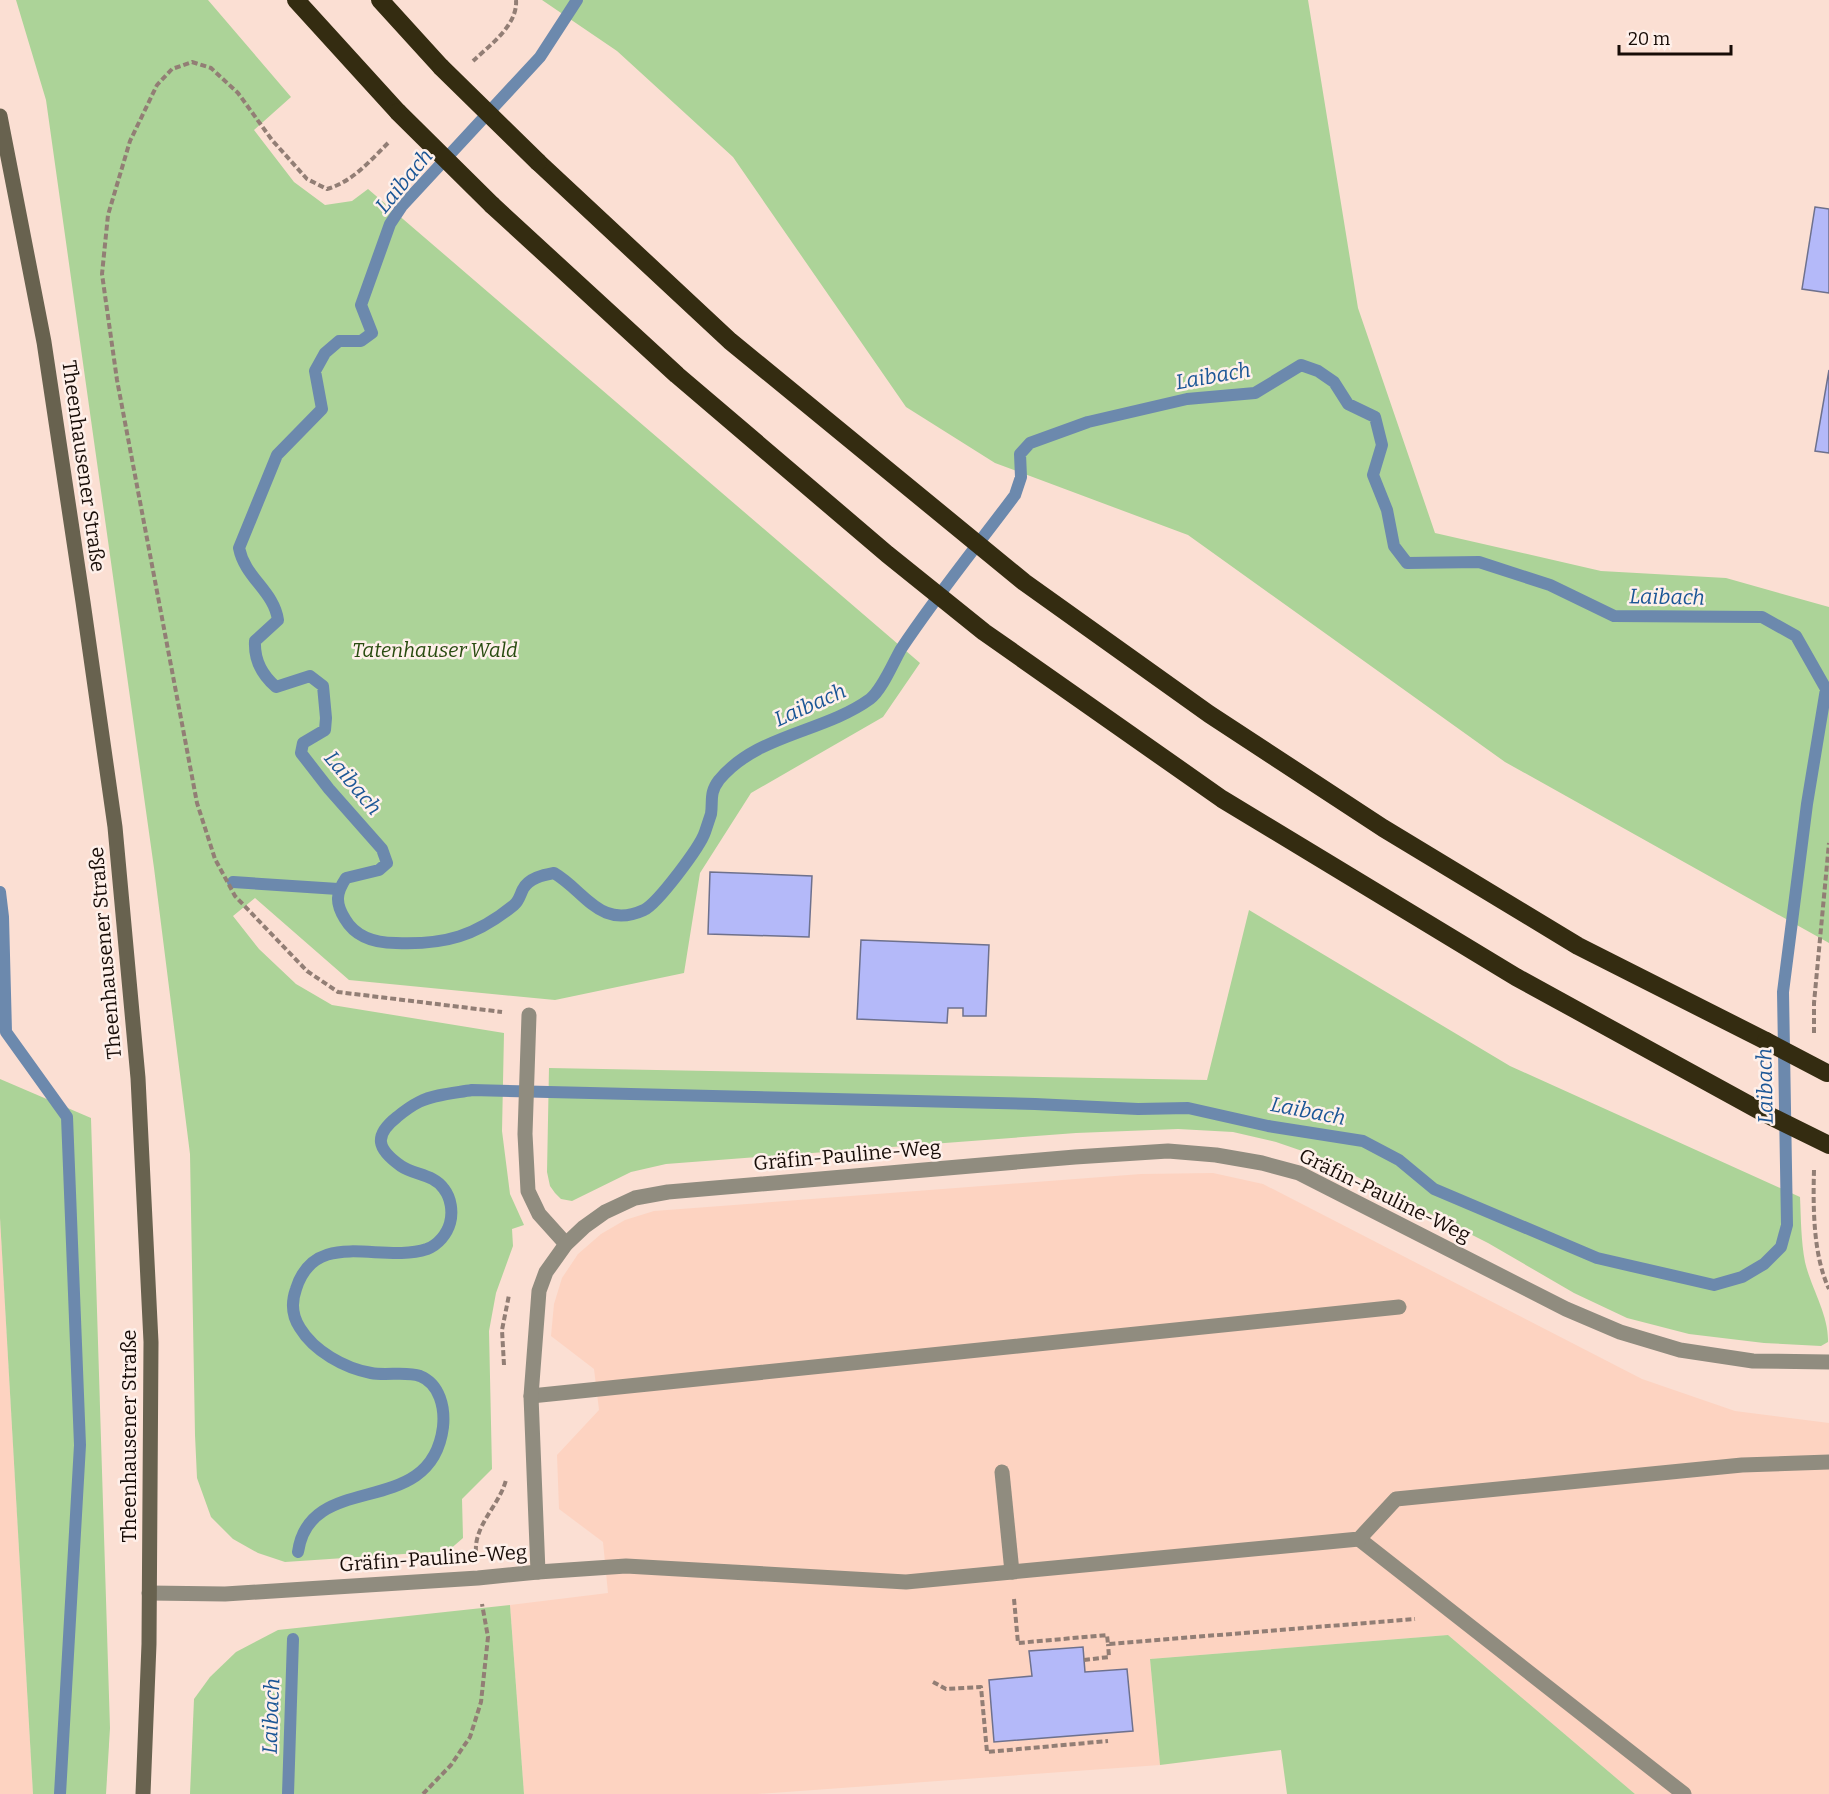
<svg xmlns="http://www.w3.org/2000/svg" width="1829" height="1794" viewBox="0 0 1829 1794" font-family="Bitter,serif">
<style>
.built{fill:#fdd3c1}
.green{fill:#acd398}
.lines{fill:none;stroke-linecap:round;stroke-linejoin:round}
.stream{stroke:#6c89ad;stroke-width:12}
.building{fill:#b4b9f9;stroke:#6e718d;stroke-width:1.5}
.path{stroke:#927e75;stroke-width:4;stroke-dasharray:6 3;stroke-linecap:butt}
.lane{stroke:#908c7f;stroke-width:15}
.street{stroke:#908c7f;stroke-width:15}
.secondary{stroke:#68624f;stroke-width:15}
.highway{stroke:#342c11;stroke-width:18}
.highway-bridge{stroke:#342c11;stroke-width:18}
.labels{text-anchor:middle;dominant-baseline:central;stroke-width:5;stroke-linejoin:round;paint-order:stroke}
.street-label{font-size:20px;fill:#170c07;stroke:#fef0ea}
.park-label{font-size:20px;font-style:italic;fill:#294c10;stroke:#fef0ea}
.water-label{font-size:21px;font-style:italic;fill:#1b5696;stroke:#fef0ea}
</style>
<rect width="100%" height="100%" fill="#fbdfd3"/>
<g class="built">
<polygon points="1213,1173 1263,1184 1642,1379 1735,1411 1829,1423 1829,1794 1635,1794 1448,1635 1150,1659 1160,1765 757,1794 524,1794 510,1605 608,1593 603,1542 559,1509 557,1455 599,1410 594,1369 551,1336 554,1304 562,1278 578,1254 601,1234 625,1220 654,1211 1141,1174"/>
<polygon points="0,1218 33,1794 0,1794"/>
</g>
<g class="green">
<polygon points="16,0 208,0 291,97 254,130 294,182 325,205 352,201 368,189 920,663 883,717 751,793 700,873 684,973 555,1000 349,980 255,898 233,916 259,949 296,984 332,1005 504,1033 502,1131 510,1194 524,1225 512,1229 513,1246 496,1293 489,1331 492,1469 462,1499 463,1538 448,1551 285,1562 258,1553 233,1539 211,1517 197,1478 195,1435 190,1154 154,868 46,100"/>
<polygon points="542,0 1308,0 1358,308 1435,533 1601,571 1726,578 1829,607 1829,943 1505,762 1188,535 995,463 906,407 733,157 617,51"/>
<path d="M1249 910 1510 1066 1800 1197C1801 1219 1801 1241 1805 1262 1811 1288 1829 1315 1828 1342L1821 1346 1764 1343 1689 1334 1627 1318 1574 1293 1488 1243 1314 1155 1276 1142 1233 1132 1178 1129 1076 1133 666 1164 631 1172 572 1201 561 1199 555 1193 550 1186 547 1172 549 1068 1207 1080Z"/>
<polygon points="0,1079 91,1118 110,1728 106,1794 33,1794 0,1218"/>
<polygon points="510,1605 524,1794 190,1794 194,1699 210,1677 236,1652 278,1630"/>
<polygon points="1448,1635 1635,1794 1287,1794 1281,1750 1160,1765 1150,1659"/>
</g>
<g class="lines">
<g class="stream">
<polyline points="233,882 338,889"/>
<polyline points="0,892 3,917 6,1032 67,1117 80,1445 60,1794"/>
<path d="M298 1552C310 1468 431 1522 443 1427 445 1408 440 1384 420 1376 406 1371 386 1376 371 1373 344 1368 314 1351 300 1328 292 1316 291 1303 296 1289 315 1227 381 1264 427 1249 438 1245 447 1234 450 1223 453 1212 451 1198 444 1189 434 1174 414 1175 401 1166 377 1149 373 1136 397 1117 403 1112 411 1106 419 1102 435 1094 455 1093 472 1090L1035 1104 1138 1109 1188 1108 1268 1126 1363 1141 1399 1160 1434 1189 1597 1258 1714 1285 1742 1277 1764 1264 1781 1247 1787 1225 1783 992 1807 804 1826 689 1796 636 1762 617 1614 616 1550 585 1479 562 1407 563 1394 546 1387 510 1373 475 1382 445 1375 417 1348 404 1334 382 1318 371 1301 365 1255 393 1187 399 1088 422 1030 443 1020 454 1021 477 1015 495C977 546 936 596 901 649 893 663 882 690 870 699 823 733 757 734 719 780 709 793 713 801 711 814 709 820 707 826 705 832 700 847 658 903 644 910 600 930 585 891 554 873 543 875 529 878 523 889 520 895 519 901 514 905 476 936 445 945 396 943 375 943 356 938 345 919 335 903 336 893 346 878L379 870 387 863 382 849 329 789 301 753 303 743 325 730 326 718 323 686 310 676 276 687C262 675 254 660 255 641L278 620C274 591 245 578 239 548L277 455 322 409 315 371 325 353 339 341H361L372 333 361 305 390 224 402 206 540 57 577 0"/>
<polyline points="288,1794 293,1639"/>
</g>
</g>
<g class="building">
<polygon points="1815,207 1829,209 1829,293 1802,289"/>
<polygon points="1829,370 1829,453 1815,451"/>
<polygon points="710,872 812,876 809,937 708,934"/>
<polygon points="861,940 989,945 986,1016 963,1016 963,1008 948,1008 947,1023 857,1019"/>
<polygon points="1083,1647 1085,1672 1127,1669 1133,1731 994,1742 989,1680 1032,1676 1029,1651"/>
</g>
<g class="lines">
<g class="path">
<path d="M473 61C490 45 518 25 516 0"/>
<path d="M388 143C370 161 352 182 327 189L307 179 272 140 238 93 211 68 192 62 172 69 157 85 130 141 108 215 102 274 117 380 197 803 215 859 235 896 307 971 338 992 502 1012"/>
<polyline points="1814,1033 1814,1003 1829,843"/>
<path d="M1814 1170C1813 1207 1813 1255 1829 1289"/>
<polyline points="504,1365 502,1330 509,1295"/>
<path d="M476 1552C474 1525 499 1506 506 1480"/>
<polyline points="1014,1599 1018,1643 1107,1635 1108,1644 1415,1619"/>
<polyline points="1084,1660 1109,1657 1108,1644"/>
<polyline points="933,1682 946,1689 981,1687 987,1752 1108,1741"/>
<polyline points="423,1794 451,1765 470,1737 481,1702 488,1637 482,1604"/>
</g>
<g class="lane">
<polyline points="529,1015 525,1134 528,1191 539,1214 566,1244"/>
<polyline points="531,1396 1399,1307"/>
<polyline points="1002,1472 1012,1572"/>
<polyline points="1359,1539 1684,1794"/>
<polyline points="538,1572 626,1566 906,1582 1359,1539 1396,1499 1742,1465 1829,1462"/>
</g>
<polyline class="street" points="149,1593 225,1594 478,1578 538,1572 531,1396 539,1291 546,1272 566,1244 584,1227 605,1212 635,1198 668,1192 1075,1157 1168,1151 1216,1155 1262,1163 1299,1173 1566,1309 1620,1332 1680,1350 1753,1361 1829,1362"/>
<polyline class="secondary" points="0,116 44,342 83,602 115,827 138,1078 151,1342 149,1644 143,1794"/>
<g class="highway">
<polyline points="296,0 398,112"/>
<polyline points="380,0 441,67"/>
<polyline points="538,162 730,341 1024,582 1209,714 1383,828 1578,946 1766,1041"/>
<polyline points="492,205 677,375 887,554 984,632 1222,799 1516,977 1764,1113"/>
</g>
<g class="highway-bridge">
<polyline points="441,67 538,162"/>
<polyline points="398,112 492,205"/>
<polyline points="1766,1041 1827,1073"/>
<polyline points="1764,1113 1829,1145"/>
</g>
</g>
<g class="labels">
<g class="street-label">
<text transform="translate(84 466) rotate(82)">Theenhausener Straße</text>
<text transform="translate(105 953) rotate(-95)">Theenhausener Straße</text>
<text transform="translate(847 1155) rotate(-5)">Gräfin-Pauline-Weg</text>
<text transform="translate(1385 1195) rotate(26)">Gräfin-Pauline-Weg</text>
<text transform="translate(129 1436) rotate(-90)">Theenhausener Straße</text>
<text transform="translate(433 1558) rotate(-4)">Gräfin-Pauline-Weg</text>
</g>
<g class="park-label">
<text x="435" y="650">Tatenhauser Wald</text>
</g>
<g class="water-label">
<text transform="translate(404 181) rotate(-50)">Laibach</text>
<text transform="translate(1213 376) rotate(-10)">Laibach</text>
<text transform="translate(1667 597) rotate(1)">Laibach</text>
<text transform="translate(810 705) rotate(-24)">Laibach</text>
<text transform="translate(353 783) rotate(50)">Laibach</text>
<text transform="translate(1765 1086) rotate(-91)">Laibach</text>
<text transform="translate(1308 1111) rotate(11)">Laibach</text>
<text transform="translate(271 1716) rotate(-88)">Laibach</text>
</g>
</g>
<path d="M1619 45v9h112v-9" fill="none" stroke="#170c07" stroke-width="3"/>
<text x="1628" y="45" font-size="18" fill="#170c07" stroke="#fef0ea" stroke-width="4.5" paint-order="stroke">20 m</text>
</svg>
